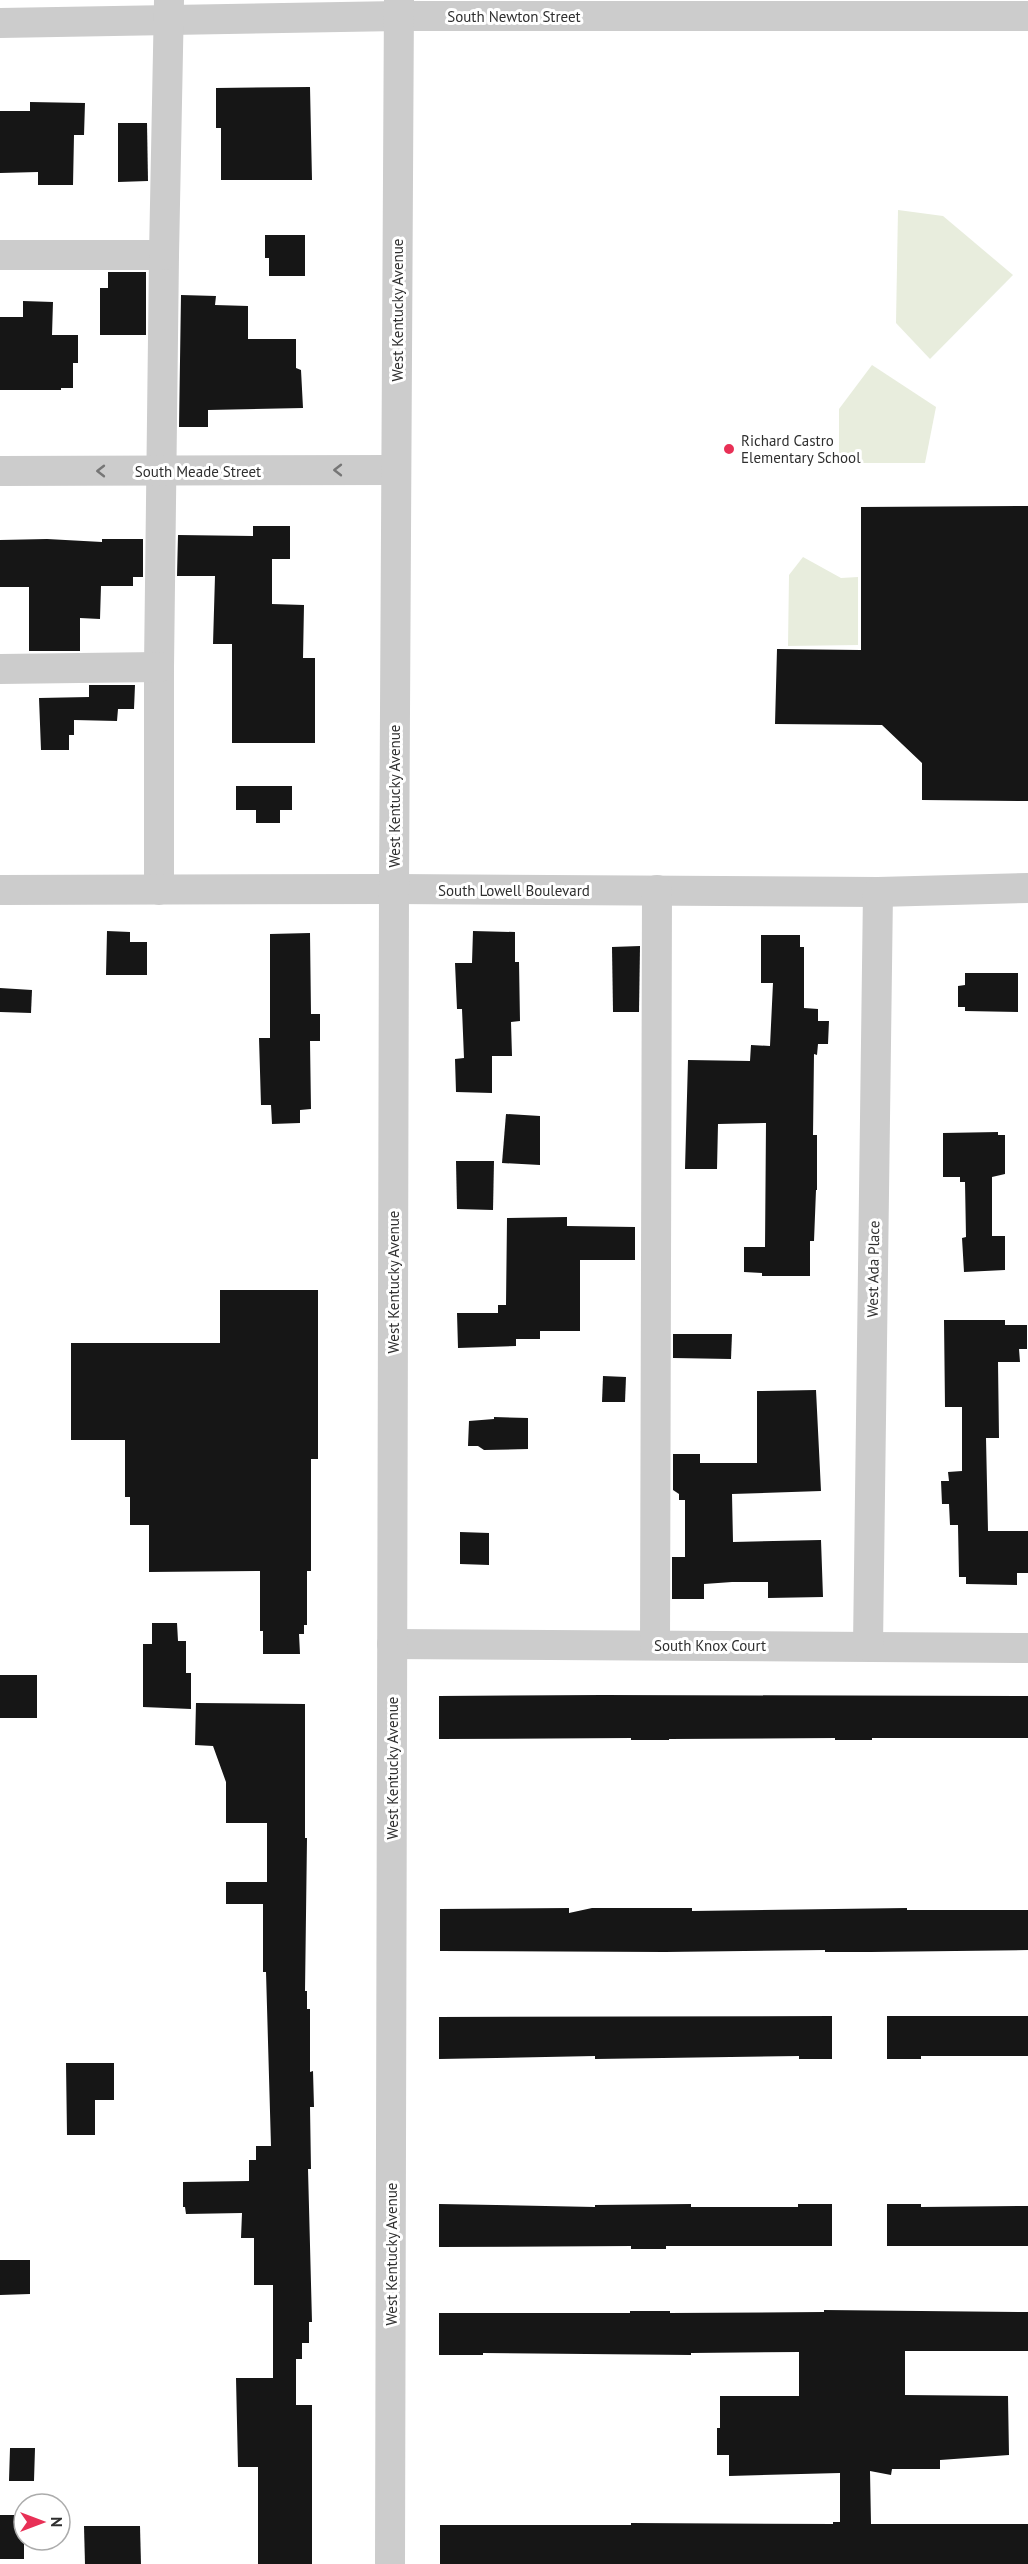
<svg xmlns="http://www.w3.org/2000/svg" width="1028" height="2564" viewBox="0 0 1028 2564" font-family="'PT Sans',sans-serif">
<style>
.green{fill:#e8eddd}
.building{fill:#161616}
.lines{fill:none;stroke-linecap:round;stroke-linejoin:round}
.minor{stroke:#ccc;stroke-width:30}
.oneway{stroke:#767676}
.poi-dot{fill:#e83056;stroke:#fff;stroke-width:2}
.labels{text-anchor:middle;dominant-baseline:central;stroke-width:6;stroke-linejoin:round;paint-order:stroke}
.street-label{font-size:15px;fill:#2f2f2f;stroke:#fff}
.poi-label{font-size:15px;fill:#2f2f2f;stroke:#fff;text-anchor:start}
</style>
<rect width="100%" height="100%" fill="#fff"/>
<g class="green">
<polygon points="898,210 943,216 1013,275 930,359 896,323"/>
<polygon points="872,365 936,407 925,463 839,463 839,409"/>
<polygon points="803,557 841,578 858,577 858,645 788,646 789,575"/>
</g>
<g class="building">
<polygon points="310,87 312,180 221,180 221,128 216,128 216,88"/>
<polygon points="30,102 85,103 84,135 74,135 73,185 38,185 38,172 0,173 0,111 30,111"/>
<polygon points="118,123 147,123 148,181 118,182"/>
<polygon points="265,235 305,235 305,276 269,276 269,258 265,258"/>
<polygon points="108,272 146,272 146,335 100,335 100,288 108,288"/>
<polygon points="181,295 216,296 215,305 248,306 248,339 296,339 296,368 301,370 303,408 208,410 208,427 179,427"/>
<polygon points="23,301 53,302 52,335 78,335 78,363 73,363 73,388 61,388 61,390 0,390 0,317 23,317"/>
<polygon points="1028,506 1028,801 922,800 922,763 882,725 775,724 777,649 861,650 861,507"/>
<polygon points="253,526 290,526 290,559 272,559 272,604 304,605 303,658 315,658 315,743 232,743 232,644 213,644 215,576 177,576 178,535 253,536"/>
<polygon points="47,539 102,542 102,539 143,539 143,577 133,577 133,586 101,586 100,619 80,618 80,651 29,651 29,587 0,587 0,540"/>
<polygon points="89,685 135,685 134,709 118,709 117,721 74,720 74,735 69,735 69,750 41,750 39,698 89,697"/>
<polygon points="236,786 292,786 292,810 280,810 280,823 256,823 256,810 236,810"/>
<polygon points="107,931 130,932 130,942 147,942 147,975 106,975"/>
<polygon points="473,931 515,932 515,962 519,962 520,1021 511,1022 512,1056 492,1056 492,1093 456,1092 455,1059 464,1058 462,1009 457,1009 455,963 472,963"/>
<polygon points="310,933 311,1014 320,1014 320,1041 310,1041 311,1109 300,1110 300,1123 272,1124 271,1105 261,1105 259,1038 270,1038 270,934"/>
<polygon points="761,935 800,935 800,947 804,947 804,1008 818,1009 818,1021 829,1021 828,1044 818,1044 817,1055 814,1054 813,1135 817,1135 817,1190 816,1190 814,1241 810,1241 810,1276 762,1276 762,1273 744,1272 744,1247 765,1247 766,1123 718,1124 717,1169 685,1169 688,1060 750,1061 751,1045 770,1046 773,983 761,983"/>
<polygon points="640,946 639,1012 613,1012 612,947"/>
<polygon points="965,973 1018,973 1018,1012 965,1011 965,1007 958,1007 958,986 965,985"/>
<polygon points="0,988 32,990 31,1013 0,1012"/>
<polygon points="506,1114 540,1116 540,1165 502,1163"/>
<polygon points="998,1132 998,1135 1005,1135 1005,1174 992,1177 992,1236 1005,1236 1005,1270 964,1272 962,1238 966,1237 965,1182 960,1182 960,1177 943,1177 943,1133"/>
<polygon points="456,1161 494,1161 493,1210 457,1209"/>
<polygon points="567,1217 567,1226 635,1227 635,1260 580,1260 580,1331 540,1331 540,1339 516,1339 516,1346 458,1348 457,1313 498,1313 498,1305 506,1305 507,1218"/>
<polygon points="220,1290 318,1290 318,1459 311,1459 311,1571 307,1571 307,1625 304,1625 304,1634 299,1634 300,1654 263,1654 263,1631 260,1631 260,1571 149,1572 149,1525 130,1525 130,1497 125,1497 125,1440 71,1440 71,1343 220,1343"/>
<polygon points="944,1320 1005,1320 1005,1325 1027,1325 1027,1349 1019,1349 1020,1362 998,1362 999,1438 986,1438 988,1531 1028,1531 1028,1573 1017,1573 1017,1585 966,1584 966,1577 959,1577 958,1525 950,1525 949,1504 942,1504 941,1481 949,1481 948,1472 962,1471 962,1407 945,1407"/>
<polygon points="673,1334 732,1334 731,1359 673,1358"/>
<polygon points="603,1376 626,1377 625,1402 602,1402"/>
<polygon points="816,1390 821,1491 732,1494 733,1542 821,1540 823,1597 768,1598 768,1582 732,1582 704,1584 704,1599 672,1599 672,1557 685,1557 685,1500 679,1500 679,1494 673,1490 673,1454 700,1454 700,1463 757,1463 757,1391"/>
<polygon points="494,1417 528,1418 528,1449 484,1450 478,1446 468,1446 469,1421 494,1419"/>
<polygon points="460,1532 489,1533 489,1565 460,1564"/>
<polygon points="152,1623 177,1623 178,1641 186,1641 186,1673 191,1673 191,1709 143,1707 143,1644 152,1644"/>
<rect x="0" y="1675" width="37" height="43"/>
<polygon points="603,1695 1028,1696 1028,1738 872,1738 872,1740 835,1740 835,1738 669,1739 669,1740 631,1740 631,1738 439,1739 439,1696"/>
<polygon points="196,1703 305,1704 305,1838 307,1838 305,1991 307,1991 307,2009 310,2009 310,2072 313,2071 314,2107 310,2107 311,2169 308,2169 312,2322 309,2322 309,2343 302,2343 302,2359 296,2359 296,2405 312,2405 312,2564 258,2564 258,2467 238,2467 236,2378 273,2378 273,2285 254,2285 254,2238 241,2238 242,2213 186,2214 185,2207 183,2207 183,2182 249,2181 249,2160 256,2160 256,2146 271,2146 266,1972 263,1972 263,1904 226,1904 226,1882 267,1882 267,1823 226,1823 226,1782 213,1746 195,1745"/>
<polygon points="569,1908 569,1913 592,1908 692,1908 692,1911 907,1908 907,1910 1028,1910 1028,1950 871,1952 825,1952 825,1950 665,1952 440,1951 440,1909"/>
<polygon points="832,2016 832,2059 799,2059 799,2056 595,2059 595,2056 439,2059 439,2017"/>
<polygon points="887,2016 1028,2016 1028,2056 921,2056 921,2059 887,2059"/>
<polygon points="66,2063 114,2063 114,2100 95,2100 95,2135 67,2135"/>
<polygon points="439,2204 595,2207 595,2205 691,2204 691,2207 798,2207 798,2204 832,2204 832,2246 666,2246 666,2249 631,2249 631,2246 439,2247"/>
<polygon points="887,2204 921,2204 921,2207 1028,2206 1028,2246 887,2246"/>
<polygon points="0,2260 30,2260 30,2294 0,2295"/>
<polygon points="824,2310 1028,2312 1028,2351 905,2351 905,2395 1008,2396 1009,2455 940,2460 940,2469 892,2469 891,2475 870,2471 871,2524 1028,2524 1028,2564 440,2564 440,2525 631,2525 631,2523 833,2524 833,2522 840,2522 840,2473 729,2476 729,2455 717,2455 717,2428 720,2428 720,2396 799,2396 799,2352 691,2353 691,2355 483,2353 483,2355 439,2355 439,2313 630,2313 630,2311 670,2311 670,2313 824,2312"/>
<polygon points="10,2448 35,2448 34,2481 9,2481"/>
<rect x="0" y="2515" width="24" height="44"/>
<polygon points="84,2526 140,2526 141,2564 85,2564"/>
</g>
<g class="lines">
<g class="minor">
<polyline points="0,23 399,16 1028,16"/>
<polyline points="0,255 164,255 159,667 159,890"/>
<polyline points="164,255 169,0"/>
<polyline points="0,471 396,470"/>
<polyline points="0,669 159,667"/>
<polyline points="0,890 394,889 878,892 1028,888"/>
<polyline points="392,1644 1028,1648"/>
<polyline points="655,1645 657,890"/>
<polyline points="868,1646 878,892"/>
<polyline points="390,2564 394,889 399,0"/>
</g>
</g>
<defs><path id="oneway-chevron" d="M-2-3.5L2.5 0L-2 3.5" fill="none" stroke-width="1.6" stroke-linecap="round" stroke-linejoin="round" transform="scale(1.5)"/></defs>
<g class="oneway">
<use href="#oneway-chevron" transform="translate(338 470) rotate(180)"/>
<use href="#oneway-chevron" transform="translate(101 471) rotate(-180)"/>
</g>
<circle class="poi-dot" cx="729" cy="449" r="6"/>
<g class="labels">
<g class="street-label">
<text x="514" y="16">South Newton Street</text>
<text transform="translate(397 310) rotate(-90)">West Kentucky Avenue</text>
<text x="198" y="471">South Meade Street</text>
<text transform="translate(394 796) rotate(-90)">West Kentucky Avenue</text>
<text x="514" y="890">South Lowell Boulevard</text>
<text transform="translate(873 1269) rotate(-89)">West Ada Place</text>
<text transform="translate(393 1282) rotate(-90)">West Kentucky Avenue</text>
<text x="710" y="1645">South Knox Court</text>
<text transform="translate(392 1768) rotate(-90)">West Kentucky Avenue</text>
<text transform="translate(391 2254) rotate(-90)">West Kentucky Avenue</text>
</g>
<g class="poi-label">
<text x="741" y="440">Richard Castro<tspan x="741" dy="17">Elementary School</tspan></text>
</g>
</g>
<g transform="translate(42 2522) rotate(90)"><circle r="28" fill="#ffffff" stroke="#acacac" stroke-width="1.5"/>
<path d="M0-4.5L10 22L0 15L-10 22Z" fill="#e83056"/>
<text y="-9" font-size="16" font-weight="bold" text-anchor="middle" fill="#2f2f2f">N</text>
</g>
</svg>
